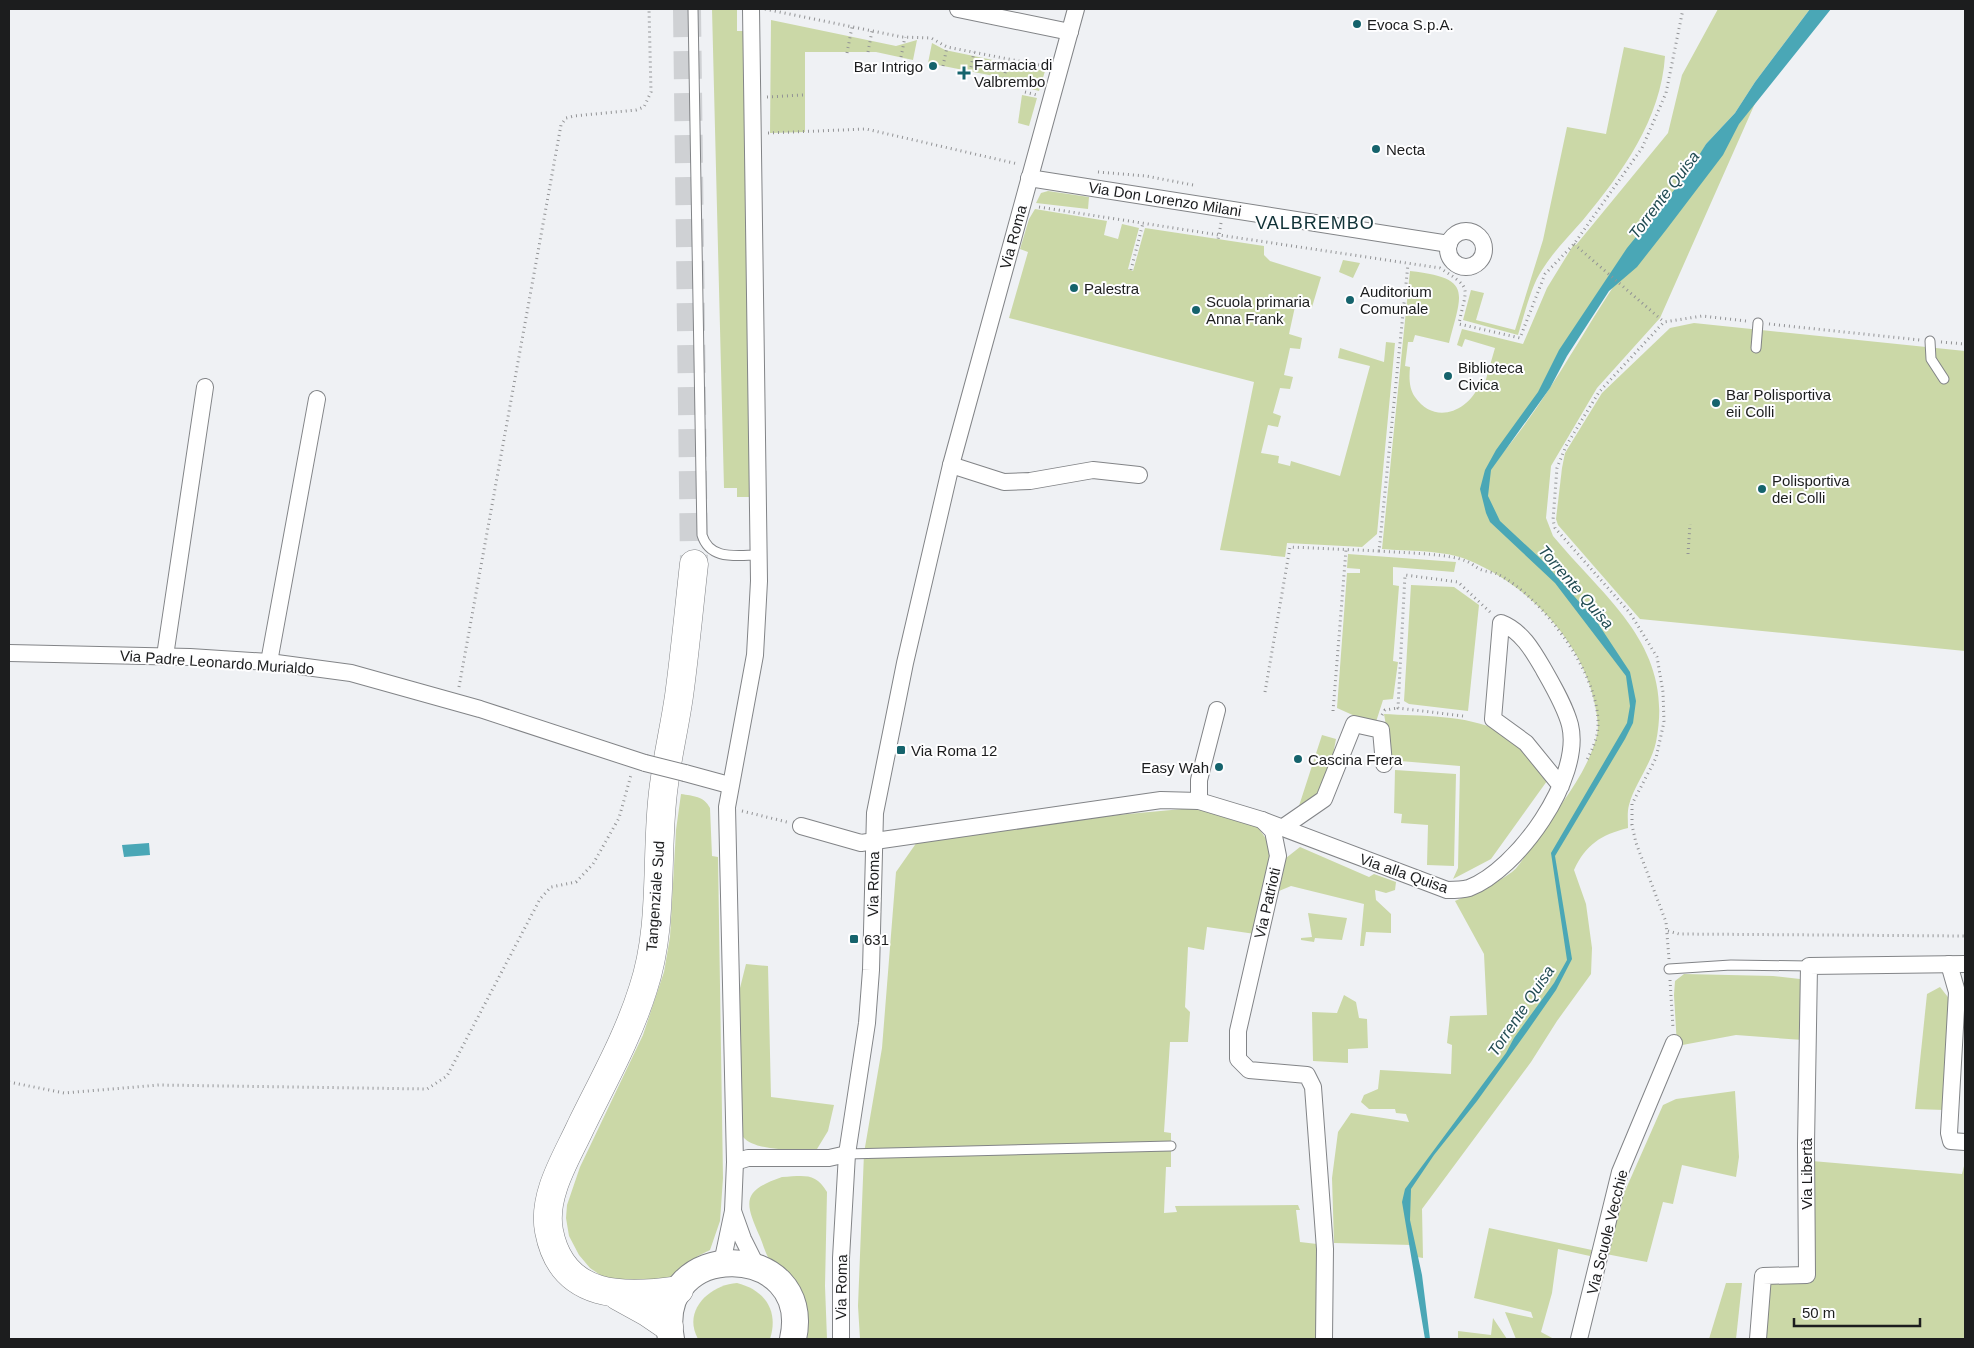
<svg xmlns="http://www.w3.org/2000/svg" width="1974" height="1348" viewBox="0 0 1974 1348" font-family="Helvetica,sans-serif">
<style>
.green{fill:#cbd8a7;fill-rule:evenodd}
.water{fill:#4aa7b6}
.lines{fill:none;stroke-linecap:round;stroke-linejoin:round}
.highway-tunnel{stroke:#cfd1d4;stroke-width:28;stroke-dasharray:28 14;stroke-linecap:butt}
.lane-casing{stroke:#828487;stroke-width:11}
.street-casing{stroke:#828487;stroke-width:18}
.primary-casing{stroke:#828487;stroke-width:28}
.highway-casing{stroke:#828487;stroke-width:29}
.path{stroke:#929395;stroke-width:3;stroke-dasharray:1 4;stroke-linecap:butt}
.lane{stroke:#fff;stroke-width:9}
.street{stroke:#fff;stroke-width:16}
.primary{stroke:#fff;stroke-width:26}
.highway{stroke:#fff;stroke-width:28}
.street-bridge-casing{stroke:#828487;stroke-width:18;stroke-linecap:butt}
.street-bridge{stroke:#fff;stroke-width:16}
.poi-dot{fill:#15636c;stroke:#fefeff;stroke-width:2}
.labels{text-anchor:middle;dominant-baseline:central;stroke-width:4;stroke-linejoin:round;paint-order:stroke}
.poi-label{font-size:15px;fill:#1c1d1e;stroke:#fefeff;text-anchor:start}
.street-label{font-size:15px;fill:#1c1d1e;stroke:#fefeff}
.water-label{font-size:16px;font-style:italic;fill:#224c53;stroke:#fefeff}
.quarter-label{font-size:18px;letter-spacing:1px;fill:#0f3136;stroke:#fefeff}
</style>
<rect width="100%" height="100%" fill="#eff1f4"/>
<g class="green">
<polygon points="712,9 737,9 737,31 743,31 750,497 737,497 737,488 724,488"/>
<path d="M1718 9H1810L1755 82 1735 113 1706 144 1695 165 1768 74 1660 318 1597 388 1551 466 1546 518 1553 536C1607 601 1675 647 1656 742 1651 765 1635 783 1629 805 1627 812 1628 821 1628 828 1601 835 1586 844 1574 870L1586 904 1592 948 1591 974 1557 1021 1531 1062 1422 1209 1423 1258 1417 1257 1412 1245 1334 1243 1332 1178 1338 1132 1351 1113 1409 1122 1406 1114 1396 1113 1395 1109H1369L1361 1102 1364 1095 1378 1089 1380 1070 1451 1074 1452 1045 1447 1043 1450 1016 1487 1015 1484 954 1455 901C1474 892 1495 885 1512 872 1521 865 1527 851 1534 842 1557 809 1587 775 1597 735 1599 725 1597 715 1595 705 1583 641 1527 584 1468 560 1445 550 1407 551 1382 549L1410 271C1473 278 1462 292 1449 343L1415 335 1413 342H1408L1405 366 1410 367C1409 377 1409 389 1415 397 1434 425 1468 412 1479 385L1484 386 1495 348 1465 339 1462 347 1457 345 1462 329 1523 344 1547 288 1574 244 1576 245 1668 133 1682 75ZM1615 280 1617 281C1576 343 1545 404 1496 461Z"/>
<polygon points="771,20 896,46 917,40 913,60 876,52 805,52 805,132 770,133"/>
<polygon points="932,43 945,50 1045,71 1039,91 1024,87 1024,82 928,63"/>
<path d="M1624 47 1665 56C1661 119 1622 173 1583 220 1569 236 1553 252 1542 270 1531 286 1524 316 1518 335L1463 320 1471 290 1484 293 1476 320 1515 330 1543 240 1567 127 1606 134Z"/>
<polygon points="1022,95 1037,98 1029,126 1018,123"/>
<polygon points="1048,191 1089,197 1088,209 1036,203 1041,193"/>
<polygon points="1035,209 1107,221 1104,235 1118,239 1122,224 1139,228 1128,269 1133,271 1145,228 1264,246 1264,255 1270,261 1321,277 1312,307 1296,302 1289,334 1302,338 1300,349 1290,348 1284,375 1293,377 1290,389 1280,388 1273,413 1281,416 1278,427 1268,425 1261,453 1279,456 1278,463 1290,466 1291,461 1340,476 1370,366 1338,358 1340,348 1384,362 1386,342 1395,343 1377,534 1362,547 1287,543 1285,557 1220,550 1254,382 1009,318 1028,252 1020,249 1029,219"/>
<polygon points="1343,260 1360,263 1353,278 1339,272"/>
<polygon points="1694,323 1965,351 1965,651 1640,619 1558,525 1556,519 1562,468 1565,453 1602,393 1670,328"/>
<polygon points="1348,554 1456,562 1454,572 1393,567 1393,585 1399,586 1393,661 1398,662 1393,699 1383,700 1375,725 1337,708 1347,573 1360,573 1360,569 1347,568"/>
<polygon points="1411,585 1454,587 1479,605 1468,711 1409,704 1404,701"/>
<path d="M1384 714C1418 716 1469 715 1499 731 1518 742 1533 765 1547 781L1491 859 1453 879 1458 868 1460 766 1400 761 1395 762 1393 767Z"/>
<path d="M1322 735 1336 739C1329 775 1331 787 1298 809Z"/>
<polygon points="1395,770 1456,774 1454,866 1427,865 1428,825 1401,823 1402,814 1394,813"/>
<path d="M681 794C693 796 704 796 710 808L712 856 718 857 723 1178 720 1221 710 1250 698 1256 665 1284 609 1281 590 1268 579 1255 569 1236 566 1218 567 1205 580 1167 643 1035 664 972 670 937 676 830Z"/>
<polygon points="1193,808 1253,820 1271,846 1255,934 1207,927 1204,950 1188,947 1185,1007 1190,1012 1188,1042 1170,1042 1164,1132 1171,1133 1171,1167 1166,1167 1164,1213 1177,1212 1175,1206 1298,1205 1300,1210 1296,1210 1300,1242 1317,1244 1319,1339 860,1339 858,1306 864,1153 882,1048 896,872 917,842 1074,819"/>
<polygon points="1300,847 1369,877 1374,874 1396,882 1395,890 1386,893 1375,890 1376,900 1391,914 1391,933 1366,932 1364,946 1360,946 1364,904 1291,886 1279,891 1286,858"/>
<polygon points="1308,913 1347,918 1342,940 1315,938 1314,942 1301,940 1301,938 1312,937"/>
<path d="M746 964 768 966 771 1097 834 1105 828 1131 817 1149C798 1150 756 1152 743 1137L737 1000Z"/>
<polygon points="1684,974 1773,976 1800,979 1804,988 1803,1040 1736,1035 1677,1046 1674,995 1675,981"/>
<polygon points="1940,987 1951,1001 1944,1110 1915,1109 1927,994"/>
<polygon points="1344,995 1356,1002 1359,1018 1367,1019 1368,1048 1348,1049 1348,1063 1313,1061 1312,1012 1337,1013"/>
<polygon points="1735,1091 1739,1157 1736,1177 1682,1165 1673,1204 1663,1202 1647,1262 1606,1254 1625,1191 1663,1105 1676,1099"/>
<polygon points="1812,1161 1962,1174 1965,1162 1965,1339 1764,1339 1768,1281 1810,1278"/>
<path d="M782 1177C804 1176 815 1172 827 1192L825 1286 827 1339H807C810 1321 808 1303 799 1287 792 1275 782 1269 771 1261 766 1256 763 1244 760 1237 744 1201 742 1191 782 1177Z"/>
<polygon points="1489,1228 1592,1250 1590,1256 1558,1249 1552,1293 1541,1332 1554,1339 1516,1339 1505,1312 1533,1318 1531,1312 1474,1298"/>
<path d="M737 1283C765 1290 779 1311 770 1339H698C682 1310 710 1285 737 1283Z"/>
<polygon points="1726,1283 1742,1283 1736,1339 1709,1339"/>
<polygon points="1493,1318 1507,1339 1458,1339 1458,1331 1491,1335"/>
</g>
<g class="water">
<polygon points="1810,9 1831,9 1739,124 1723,155 1666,230 1637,267 1609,291 1567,356 1550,388 1491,470 1488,496 1500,521 1543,561 1597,622 1630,672 1636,701 1633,723 1625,739 1555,856 1572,959 1556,990 1526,1033 1477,1101 1434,1155 1411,1189 1410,1220 1422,1275 1430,1339 1425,1339 1402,1202 1405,1189 1506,1053 1514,1038 1554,983 1567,960 1551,853 1627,723 1630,706 1626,676 1555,583 1490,522 1486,513 1480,489 1485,470 1496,450 1538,392 1559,350 1627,248 1688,173 1706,144 1735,113 1755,82"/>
<polygon points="149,843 150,855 124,857 122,845"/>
</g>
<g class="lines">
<polyline class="highway-tunnel" points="687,9 694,564"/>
<g class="lane-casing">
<g id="lane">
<path d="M693 9 702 535C710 561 737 555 759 555"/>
<polyline points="1930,341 1931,359 1944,379"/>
<polyline points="1756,348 1758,323"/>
<polyline points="1669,969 1731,965 1809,966"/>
<polyline points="847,1154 1171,1146"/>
</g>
</g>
<g class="street-casing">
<g id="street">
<polyline points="958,9 1070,32"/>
<polyline points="1029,178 1449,244"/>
<circle cx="1466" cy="249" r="18"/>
<polyline points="951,465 1004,482 1030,481 1093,470 1139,475"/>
<polyline points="9,653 190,657 269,662 351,673 480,709 645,763"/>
<polyline points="165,656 205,387"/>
<polyline points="269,662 317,399"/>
<polyline points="685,773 729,785"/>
<polyline points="1199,801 1199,780 1217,710"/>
<polyline points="1262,820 1273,831 1278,856 1238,1031 1238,1059 1249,1070 1307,1075 1313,1087 1325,1249 1324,1339"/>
<path d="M801 826 861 843 1161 800 1199 801 1262 820 1447 890C1454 890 1462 890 1469 888 1517 870 1583 778 1570 725 1565 706 1553 686 1544 670 1533 651 1522 631 1501 623L1493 719 1526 743 1561 786"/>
<polyline points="1282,828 1324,799 1354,724 1381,730 1384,764"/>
<polyline points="1949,964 1957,992 1949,1133 1951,1141 1965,1142"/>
<polyline points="735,1162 748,1158 829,1158 847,1154"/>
<polyline points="733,1211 743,1239 757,1267"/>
<polyline points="722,1263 733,1211 735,1162 727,807 755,655 759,581 751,9"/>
<polyline points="841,1339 841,1258 847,1154 867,1023 871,970 875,813 905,663 951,465 1076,9"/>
<polyline points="1579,1339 1620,1172 1674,1043"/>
<polyline points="1758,1339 1763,1276 1807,1275 1806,1145 1809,966 1965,964"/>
</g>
</g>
<g class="primary-casing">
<path id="primary" d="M671 1339C651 1236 815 1240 793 1339"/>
</g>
<g class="highway-casing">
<g id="highway">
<path d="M679 1290C625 1298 562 1300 549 1231 542 1195 567 1157 581 1126 603 1081 628 1037 643 989 663 929 656 864 662 802 665 766 674 731 679 696 685 652 689 608 694 564"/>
<polyline points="618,1296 647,1312 669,1327"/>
</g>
</g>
<g class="path">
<polyline points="765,9 902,37 931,38 947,47 1044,66"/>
<polyline points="868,52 872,31"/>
<polyline points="847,53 852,27"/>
<polyline points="901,57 905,37"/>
<polyline points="943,66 947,47"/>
<polyline points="970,72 974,52"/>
<polyline points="1004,78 1008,59"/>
<polyline points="1025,92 1037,95"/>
<polyline points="767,97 803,95"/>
<polyline points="768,133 866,129 1018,164"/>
<polyline points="1098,172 1146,176 1193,185"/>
<polyline points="1039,207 1219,235 1218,239"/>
<path d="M1221 223 1219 235 1440 268C1474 290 1466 286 1459 324L1520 338 1545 274 1574 244 1642 148 1666 93 1683 9"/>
<polyline points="1574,244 1664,322"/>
<polyline points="1131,270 1143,223"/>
<polyline points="1769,324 1920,340"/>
<polyline points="1941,342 1965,344"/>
<path d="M1379 551C1402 553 1446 553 1466 561 1472 563 1476 568 1482 570 1487 572 1493 572 1497 574 1542 595 1607 683 1597 734 1595 744 1590 754 1586 762"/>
<polyline points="1688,554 1690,524"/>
<polyline points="459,687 561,125 566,118 574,116 636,110 644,107 651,92 649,9"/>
<polyline points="1265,692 1290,547 1379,551 1408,264"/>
<polyline points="1333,711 1346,550"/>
<polyline points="1382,715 1385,710 1398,708"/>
<polyline points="1463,716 1398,708 1405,575 1458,582 1490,612"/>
<polyline points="742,811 787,822"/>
<polyline points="1668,931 1679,934 1965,936"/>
<polyline points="1669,959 1666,922 1636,843 1632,825 1632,804 1656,758 1664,722 1663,692 1657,657 1630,613 1555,528 1553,520 1557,468 1566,446 1599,392 1664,322 1702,316 1746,321"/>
<polyline points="1670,980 1673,1028"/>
<polyline points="9,1082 64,1093 159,1085 427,1089 447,1076 540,899 551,887 576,882 593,864 619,818 631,775"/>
</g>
<use href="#lane" class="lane"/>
<use href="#street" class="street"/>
<use href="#primary" class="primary"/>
<use href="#highway" class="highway"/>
<g class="street-bridge-casing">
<polyline id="street-bridge" points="645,763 685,773"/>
</g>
<use href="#street-bridge" class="street-bridge"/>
</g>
<g class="poi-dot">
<circle cx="1357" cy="24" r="5"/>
<circle cx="933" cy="66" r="5"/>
<path d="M961.5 65.5h5v5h5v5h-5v5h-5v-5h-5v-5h5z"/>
<circle cx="1376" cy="149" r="5"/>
<circle cx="1074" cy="288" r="5"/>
<circle cx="1350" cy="300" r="5"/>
<circle cx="1196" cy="310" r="5"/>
<circle cx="1448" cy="376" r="5"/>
<circle cx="1716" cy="403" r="5"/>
<circle cx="1762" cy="489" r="5"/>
<rect x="896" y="745" width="10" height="10" rx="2.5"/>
<circle cx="1298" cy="759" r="5"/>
<circle cx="1219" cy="767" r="5"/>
<rect x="849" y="934" width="10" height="10" rx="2.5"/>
</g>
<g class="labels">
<g class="poi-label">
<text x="1367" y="24">Evoca S.p.A.</text>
<text x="974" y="64">Farmacia di<tspan x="974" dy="17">Valbrembo</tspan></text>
<text x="923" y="66" text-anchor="end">Bar Intrigo</text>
<text x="1386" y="149">Necta</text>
<text x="1084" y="288">Palestra</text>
<text x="1360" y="291">Auditorium<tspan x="1360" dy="17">Comunale</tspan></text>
<text x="1206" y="301">Scuola primaria<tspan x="1206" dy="17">Anna Frank</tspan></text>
<text x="1458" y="367">Biblioteca<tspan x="1458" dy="17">Civica</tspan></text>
<text x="1726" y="394">Bar Polisportiva<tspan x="1726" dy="17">eii Colli</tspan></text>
<text x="1772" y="480">Polisportiva<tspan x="1772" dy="17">dei Colli</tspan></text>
<text x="911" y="750">Via Roma 12</text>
<text x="1308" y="759">Cascina Frera</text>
<text x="1209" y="767" text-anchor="end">Easy Wah</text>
<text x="864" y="939">631</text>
</g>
<g class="street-label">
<text transform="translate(1165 199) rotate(9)">Via Don Lorenzo Milani</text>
<text transform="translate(1013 237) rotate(-75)">Via Roma</text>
<text transform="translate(217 662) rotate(4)">Via Padre Leonardo Murialdo</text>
<text transform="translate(1404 873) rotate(19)">Via alla Quisa</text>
<text transform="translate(873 884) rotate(-89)">Via Roma</text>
<text transform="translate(655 896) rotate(-86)">Tangenziale Sud</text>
<text transform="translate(1267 903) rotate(-77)">Via Patrioti</text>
<text transform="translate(1806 1174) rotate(-90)">Via Libertà</text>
<text transform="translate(1607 1232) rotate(-76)">Via Scuole Vecchie</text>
<text transform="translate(841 1287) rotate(-89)">Via Roma</text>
</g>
<g class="water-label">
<text transform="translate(1664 195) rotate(-53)">Torrente Quisa</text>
<text transform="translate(1576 587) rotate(49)">Torrente Quisa</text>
<text transform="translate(1521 1011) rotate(-56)">Torrente Quisa</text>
</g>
<g class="quarter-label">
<text x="1315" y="223">VALBREMBO</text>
</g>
</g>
<rect width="1974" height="1348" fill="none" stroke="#1c1d1e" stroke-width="20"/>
<path d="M1794 1318v8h126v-8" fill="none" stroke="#1c1d1e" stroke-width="2.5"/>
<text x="1802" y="1318" font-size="15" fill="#1c1d1e" stroke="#fefeff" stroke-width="4" paint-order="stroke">50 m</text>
</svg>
